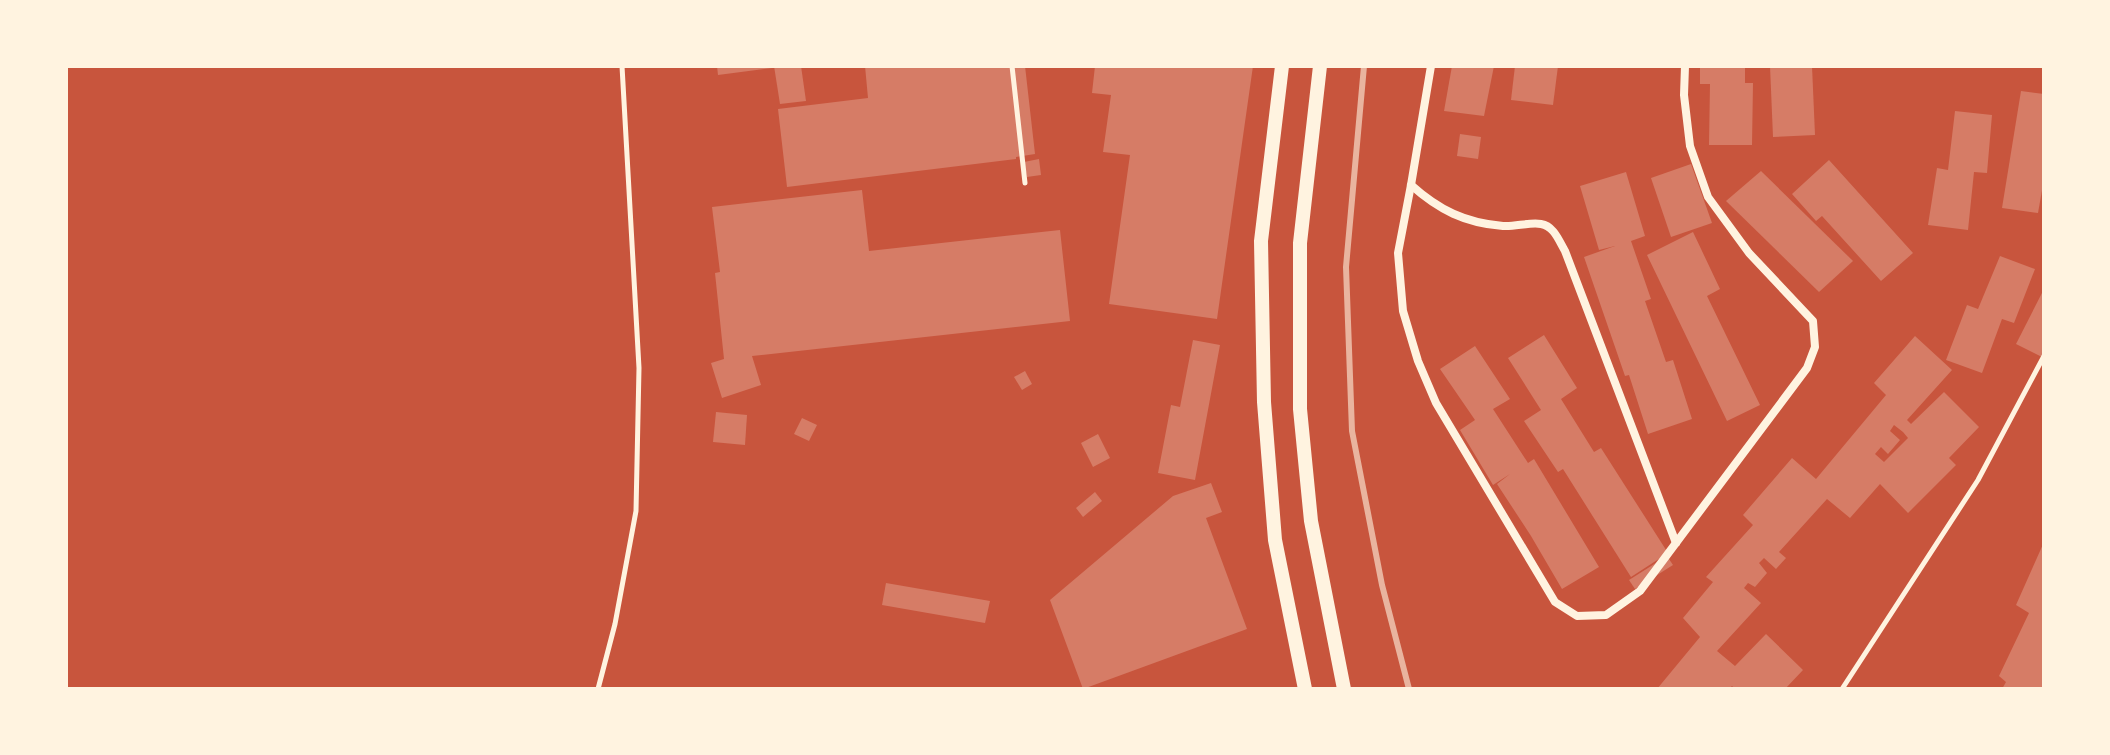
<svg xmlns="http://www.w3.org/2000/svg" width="2110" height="755" viewBox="0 0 2110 755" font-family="Arial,sans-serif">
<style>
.building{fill:#d67c66;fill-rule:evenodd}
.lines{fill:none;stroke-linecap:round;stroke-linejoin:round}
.service{stroke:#fff3e0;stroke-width:5}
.minor{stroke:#fff3e0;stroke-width:8}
.secondary{stroke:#fff3e0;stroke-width:14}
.rail{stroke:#e9b49f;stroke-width:6}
</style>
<rect width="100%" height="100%" fill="#c8553d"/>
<g class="building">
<polygon points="717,66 772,66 772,68 718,75"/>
<polygon points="774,66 801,66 806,101 780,104"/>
<polygon points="865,66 1025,66 1035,154 1016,157 1016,159 787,187 778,109 868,98"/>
<polygon points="1095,66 1253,66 1217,319 1109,304 1130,155 1103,152 1111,95 1092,93"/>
<polygon points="1452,66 1494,66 1484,116 1444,111"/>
<polygon points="1515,66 1558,66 1553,105 1511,100"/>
<polygon points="1700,66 1745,66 1745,83 1753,83 1752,145 1709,145 1710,84 1700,84"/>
<polygon points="1770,66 1812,66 1815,135 1773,137"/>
<polygon points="2021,91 2044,94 2044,179 2038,213 2002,208"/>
<polygon points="1955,111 1992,115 1987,173 1974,172 1968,230 1928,225 1937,168 1948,170"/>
<polygon points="1460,134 1481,137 1478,159 1457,156"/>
<polygon points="1039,159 1041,175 1027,177 1024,162"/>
<polygon points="1829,160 1913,253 1881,281 1822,216 1816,221 1792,194"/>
<polygon points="1691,164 1712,223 1671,237 1651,178"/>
<polygon points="1761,171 1853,261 1819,292 1726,201"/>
<polygon points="1626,172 1645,236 1631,241 1651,299 1645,301 1666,362 1673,360 1692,419 1648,434 1629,375 1625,376 1584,257 1615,246 1599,250 1580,186"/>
<polygon points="862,190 869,251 1060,230 1070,321 752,356 761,385 722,398 711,363 724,359 715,273 720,272 712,207"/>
<polygon points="1693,232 1720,289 1707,296 1760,405 1727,421 1647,255"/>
<polygon points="2000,256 2035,269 2014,323 2002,319 1982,373 1946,360 1967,305 1978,309"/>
<polygon points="2044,289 2044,358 2016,344"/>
<polygon points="1544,335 1577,388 1561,399 1594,452 1601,448 1668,553 1631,577 1563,469 1558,472 1524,421 1541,410 1508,358"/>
<path d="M1915 336 1952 370 1907 420 1911 424 1944 392 1979 427 1949 458 1956 465 1908 513 1880 484 1850 518 1827 499 1779 552 1786 558 1776 569 1764 558 1759 563 1767 573 1755 587 1748 583 1744 588 1761 603 1717 651 1735 666 1766 634 1803 670 1785 689H1735L1732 686 1729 689H1657L1700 637 1683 618 1713 582 1706 577 1753 525 1743 515 1792 458 1816 479 1886 395 1874 383ZM1894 425 1903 432 1908 438 1884 462 1875 454 1881 447 1888 454 1900 440 1890 431Z"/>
<polygon points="1193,340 1220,345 1195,480 1158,473 1171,405 1180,407"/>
<polygon points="1475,346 1510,399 1493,409 1528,463 1534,459 1599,567 1562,589 1531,536 1497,484 1510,474 1493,485 1460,430 1475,420 1440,369"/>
<polygon points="1025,371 1032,384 1022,390 1014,377"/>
<polygon points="716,412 747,415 745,445 713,442"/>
<polygon points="802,418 817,425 809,441 794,434"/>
<polygon points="1098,434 1110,458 1093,467 1081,443"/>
<polygon points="1211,483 1222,512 1206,518 1247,629 1083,689 1050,600 1173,496"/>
<polygon points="1095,492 1102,501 1083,517 1076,508"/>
<polygon points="2044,542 2044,689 2002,689 2006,682 1999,676 2029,613 2016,605"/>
<polygon points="1667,556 1673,565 1635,589 1629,580"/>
<polygon points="886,583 990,601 985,623 882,605"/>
</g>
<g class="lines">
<g class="service">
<polyline points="1012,66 1025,183"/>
<polyline points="598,689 615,624 636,511 639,368 622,66"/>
<polyline points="1842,689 1978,480 2044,356"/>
</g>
<g class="minor">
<polyline points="1431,66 1411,185 1398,253 1403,311 1418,361 1436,403 1555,602 1577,616 1606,615 1640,591 1807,368 1815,347 1813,321 1749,253 1708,197 1690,146 1684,95 1685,66"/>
<path d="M1411 185C1439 210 1465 223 1503 226 1515 227 1529 222 1541 224 1554 226 1559 241 1565 251L1676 543"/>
</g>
<g class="secondary">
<polyline points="1282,66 1261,241 1264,402 1275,540 1305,689"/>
<polyline points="1320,66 1300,243 1300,409 1311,521 1344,689"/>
</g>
<polyline class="rail" points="1364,66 1346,267 1352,431 1382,585 1409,689"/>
</g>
<rect width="2110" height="755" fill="none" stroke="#fff3e0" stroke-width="136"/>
</svg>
